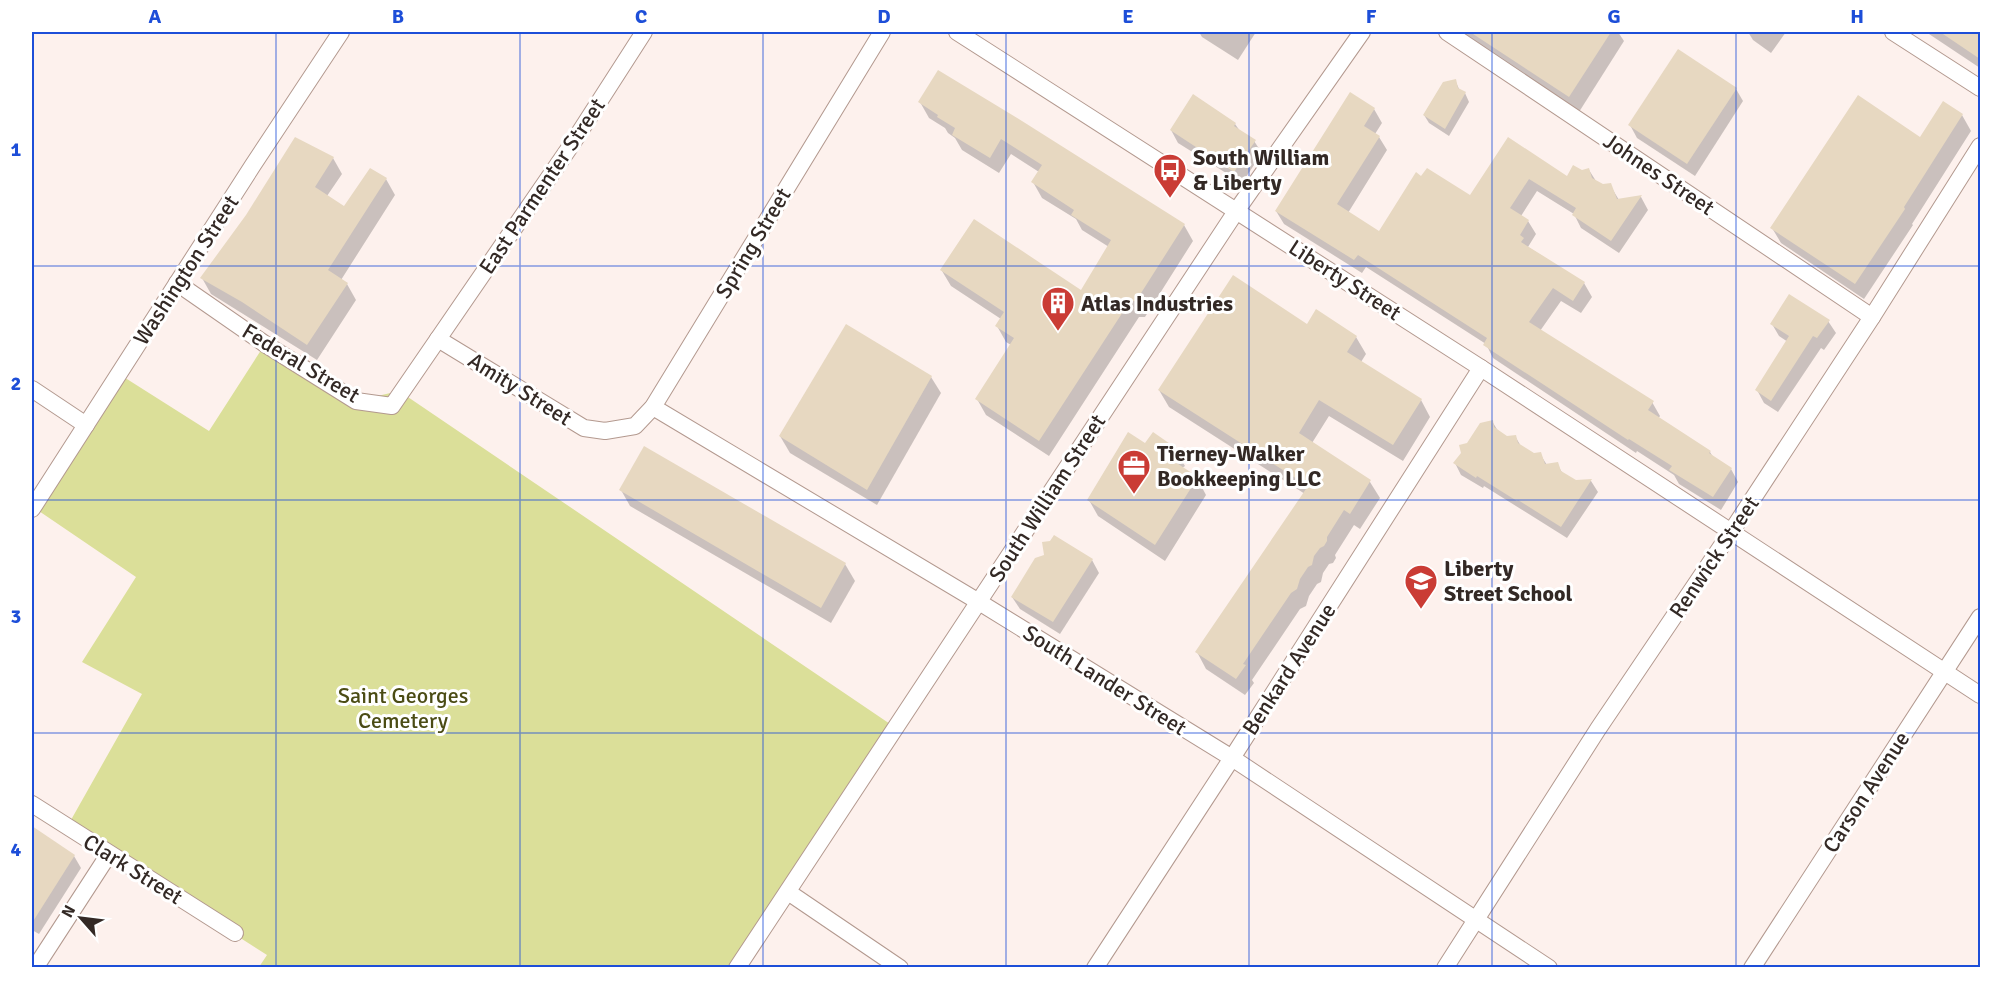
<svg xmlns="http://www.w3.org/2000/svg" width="2012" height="999" viewBox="0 0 2012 999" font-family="Signika,sans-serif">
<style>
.green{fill:#dbdf99}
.shadow{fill:#0003}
.building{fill:#e7d8c1}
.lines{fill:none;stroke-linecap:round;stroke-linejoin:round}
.minor-casing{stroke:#b3998f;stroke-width:18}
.minor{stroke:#fff;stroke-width:16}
.grid{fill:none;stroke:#1d4ed8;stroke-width:1.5;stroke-opacity:0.55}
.labels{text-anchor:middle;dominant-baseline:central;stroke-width:6;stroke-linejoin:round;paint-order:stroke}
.poi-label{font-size:22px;font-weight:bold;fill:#332925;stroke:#fff;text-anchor:start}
.street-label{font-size:22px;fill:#332925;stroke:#fff}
.park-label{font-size:22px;fill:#4b4c14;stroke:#fff}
.neatline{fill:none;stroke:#1d4ed8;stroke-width:2}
.grid-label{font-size:20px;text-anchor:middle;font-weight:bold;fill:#1d4ed8}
</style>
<rect width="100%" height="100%" fill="#fdf1ed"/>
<polygon class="green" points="265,344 356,401 399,391 896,728 738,967 259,967 267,955 67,827 142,694 82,662 136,577 33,507 119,374 209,431"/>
<g class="shadow">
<polygon points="1199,32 1256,32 1238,60 1202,37"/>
<polygon points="1456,32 1618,32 1624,41 1579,112"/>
<polygon points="1748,32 1786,32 1771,53 1753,40"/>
<polygon points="1926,32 1980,32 1980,68"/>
<polygon points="938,72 1184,225 1193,241 1145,317 1139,317 1049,456 986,415 977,399 1011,345 1006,342 997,326 1001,319 951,286 942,271 1082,292 1109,247 1082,230 1076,219 1042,198 1033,182 1039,172 1011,154 999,173 962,150 955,138 948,133 945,128 929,118 920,102"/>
<polygon points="1455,80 1460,91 1465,93 1469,102 1449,136 1429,123 1424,115"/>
<polygon points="1736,89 1743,101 1695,176 1637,138 1630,125"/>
<polygon points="1374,109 1382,123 1375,134 1379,137 1387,150 1348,213 1379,233 1470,197 1509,139 1567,178 1589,170 1596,181 1602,186 1610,185 1619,200 1641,197 1648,210 1619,253 1581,228 1574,214 1537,191 1521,216 1528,221 1536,234 1528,247 1584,283 1592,297 1581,313 1561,301 1540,331 1652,402 1660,416 1658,419 1710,452 1713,457 1731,469 1738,482 1721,510 1679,484 1674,475 1637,451 1636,453 1493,358 1486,344 1366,267 1362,273 1284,224 1276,211"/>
<polygon points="1962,115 1971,131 1912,224 1913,225 1864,299 1781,243 1772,228"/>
<polygon points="1235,124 1240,131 1254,141 1262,153 1242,183 1178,143 1171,130"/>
<polygon points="333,158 342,174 327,196 345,208 386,179 395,195 341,280 347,284 356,300 317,360 211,294 202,278"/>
<polygon points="1316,311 1356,337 1366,354 1361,362 1421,400 1430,417 1403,461 1329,416 1312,443 1370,482 1380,498 1360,529 1354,525 1335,555 1336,558 1333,563 1329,564 1323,573 1321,582 1317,584 1309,596 1306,606 1300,609 1252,680 1254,683 1245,695 1206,669 1197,652 1305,494 1169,407 1159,390 1307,326"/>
<polygon points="1828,321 1836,333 1824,350 1821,348 1778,412 1764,403 1757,390 1788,342 1779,336 1772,324"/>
<polygon points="931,377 941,393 877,505 790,453 780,436"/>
<polygon points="1492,421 1498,431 1507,438 1515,436 1522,448 1533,455 1540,454 1547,465 1557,464 1563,474 1576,482 1591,481 1598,492 1567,538 1484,486 1483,488 1461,475 1455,463 1468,444"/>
<polygon points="1145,446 1175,449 1185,466 1182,468 1197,478 1206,495 1165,561 1098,516 1089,500"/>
<polygon points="621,490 845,564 855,581 831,623 630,506"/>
<polygon points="1092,560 1099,573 1060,634 1020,609 1012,597"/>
<polygon points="32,828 74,856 81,868 39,934 32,930"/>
</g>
<g class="building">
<polygon points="1470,32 1611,32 1569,97"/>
<polygon points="1940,32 1980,32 1980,59"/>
<polygon points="1678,49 1737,88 1687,164 1628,125"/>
<polygon points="938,70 1022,121 1185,224 1136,301 1130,301 1039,441 975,399 1014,338 995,326 1004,312 940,270 974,219 1081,290 1111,240 1071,215 1074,210 1031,182 1042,165 1001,139 990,158 952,135 955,128 937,117 938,115 918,102"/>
<polygon points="1456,79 1458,88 1466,92 1445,129 1423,115 1443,82"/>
<polygon points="1350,92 1375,108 1364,126 1380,136 1337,204 1379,231 1416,172 1421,176 1427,168 1470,195 1508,137 1567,176 1573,165 1582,170 1589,168 1592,178 1603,184 1611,183 1617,199 1642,195 1611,241 1572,215 1576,208 1529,179 1510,208 1529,220 1520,235 1524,238 1521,242 1585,282 1573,301 1553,288 1529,322 1654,401 1648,410 1711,451 1709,453 1732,468 1713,497 1669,470 1672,466 1629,439 1628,440 1483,345 1487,338 1358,255 1354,260 1275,211"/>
<polygon points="1193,94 1236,123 1234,126 1256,140 1234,172 1170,130"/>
<polygon points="1858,95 1920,137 1943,101 1963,114 1904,207 1905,209 1855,284 1770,228"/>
<polygon points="295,137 334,157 315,187 344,206 370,168 387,178 328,270 348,283 307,345 242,302 200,278 246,215"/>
<polygon points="1233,275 1307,324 1316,309 1357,336 1347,352 1422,399 1393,445 1319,400 1299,433 1371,480 1350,514 1344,510 1327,537 1327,541 1324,546 1320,548 1314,556 1312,565 1308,567 1300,579 1297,589 1291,593 1243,664 1246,665 1236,679 1195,652 1308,486 1158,390"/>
<polygon points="1789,294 1830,320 1817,338 1813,336 1771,401 1755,390 1789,336 1770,324"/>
<polygon points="846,324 932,376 867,490 779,436"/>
<polygon points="1493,420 1494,427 1507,436 1516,435 1518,443 1534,453 1541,452 1545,464 1558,462 1561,471 1576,480 1592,479 1561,527 1518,500 1517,501 1477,476 1476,478 1453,463 1461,453 1459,445 1467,443 1480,423"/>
<polygon points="1128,432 1145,443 1153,432 1176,448 1169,458 1198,477 1155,545 1087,500"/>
<polygon points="644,446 846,563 821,608 619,490"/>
<polygon points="1054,535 1093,559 1053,622 1011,597 1035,558 1044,555 1042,542 1050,541"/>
<polygon points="32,826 75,855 32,923"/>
</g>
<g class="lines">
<g class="minor-casing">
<g id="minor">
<polyline points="957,32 1481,368 1980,695"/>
<polyline points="1447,32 1872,317"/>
<polyline points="1893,32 1980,88"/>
<polyline points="177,283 265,344 356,401 392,406 572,144 644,32"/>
<polyline points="438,339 584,428 605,431 635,426 653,407 882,32"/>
<polyline points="32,389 86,425"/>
<polyline points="653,407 979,602 1232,758 1549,968"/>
<polyline points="32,509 253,165 341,32"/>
<polyline points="32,804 235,933"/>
<polyline points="788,892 900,968"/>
<polyline points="35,968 109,854"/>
<polyline points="737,968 1237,210 1362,32"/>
<polyline points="1095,968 1232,758 1481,368"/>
<polyline points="1445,968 1598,729 1731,532 1872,317 1980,146"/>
<polyline points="1752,968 1980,617"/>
</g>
</g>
<use href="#minor" class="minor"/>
</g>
<path class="grid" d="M276 32V968M520 32V968M763 32V968M1006 32V968M1249 32V968M1492 32V968M1736 32V968M32 266H1980M32 500H1980M32 733H1980"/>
<defs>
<g id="bus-pin" transform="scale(1.725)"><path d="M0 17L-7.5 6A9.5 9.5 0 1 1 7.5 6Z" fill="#ca3c35" stroke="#fff"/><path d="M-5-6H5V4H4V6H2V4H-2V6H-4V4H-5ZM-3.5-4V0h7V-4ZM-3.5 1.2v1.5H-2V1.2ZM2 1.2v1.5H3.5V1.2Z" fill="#fff"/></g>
<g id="building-pin" transform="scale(1.725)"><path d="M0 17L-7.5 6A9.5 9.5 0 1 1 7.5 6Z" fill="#ca3c35" stroke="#fff"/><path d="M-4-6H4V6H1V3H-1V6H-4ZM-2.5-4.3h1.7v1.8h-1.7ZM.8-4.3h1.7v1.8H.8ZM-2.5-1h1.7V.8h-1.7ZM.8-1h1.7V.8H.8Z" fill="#fff"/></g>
<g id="office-pin" transform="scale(1.725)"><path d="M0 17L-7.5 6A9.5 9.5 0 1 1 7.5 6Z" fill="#ca3c35" stroke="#fff"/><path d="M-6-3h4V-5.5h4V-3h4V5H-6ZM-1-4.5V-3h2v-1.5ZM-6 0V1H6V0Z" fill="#fff"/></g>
<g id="school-pin" transform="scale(1.725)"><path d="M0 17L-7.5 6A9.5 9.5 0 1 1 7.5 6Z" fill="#ca3c35" stroke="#fff"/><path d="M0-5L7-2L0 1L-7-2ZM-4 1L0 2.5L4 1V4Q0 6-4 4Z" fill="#fff"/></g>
</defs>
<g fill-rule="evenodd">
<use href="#bus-pin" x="1170" y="170"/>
<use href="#building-pin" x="1058" y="303"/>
<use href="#office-pin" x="1134" y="466"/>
<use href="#school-pin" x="1421" y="581"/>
</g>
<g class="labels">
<g class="poi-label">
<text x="1193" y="157">South William<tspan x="1193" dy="25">&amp; Liberty</tspan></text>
<text x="1081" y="303">Atlas Industries</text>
<text x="1157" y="453">Tierney-Walker<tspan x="1157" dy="25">Bookkeeping LLC</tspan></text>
<text x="1444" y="568">Liberty<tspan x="1444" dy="25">Street School</tspan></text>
</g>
<g class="street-label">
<text transform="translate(1659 174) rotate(34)">Johnes Street</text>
<text transform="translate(542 186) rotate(-56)">East Parmenter Street</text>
<text transform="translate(753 243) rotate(-59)">Spring Street</text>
<text transform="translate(186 270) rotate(-57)">Washington Street</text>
<text transform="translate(1345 280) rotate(33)">Liberty Street</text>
<text transform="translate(301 363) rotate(31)">Federal Street</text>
<text transform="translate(520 389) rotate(32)">Amity Street</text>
<text transform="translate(1047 498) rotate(-57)">South William Street</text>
<text transform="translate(1714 557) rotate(-56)">Renwick Street</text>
<text transform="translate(1289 669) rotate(-57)">Benkard Avenue</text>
<text transform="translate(1105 680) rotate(32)">South Lander Street</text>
<text transform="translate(1866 792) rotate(-57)">Carson Avenue</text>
<text transform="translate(133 869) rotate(32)">Clark Street</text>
</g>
<g class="park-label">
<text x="403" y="695">Saint Georges<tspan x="403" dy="25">Cemetery</tspan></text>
</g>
</g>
<rect width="2012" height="999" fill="none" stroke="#ffffff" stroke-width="66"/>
<g transform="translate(81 918) rotate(298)" stroke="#ffffff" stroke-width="4.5" paint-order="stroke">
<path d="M0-4.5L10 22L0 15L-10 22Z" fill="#332925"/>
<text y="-9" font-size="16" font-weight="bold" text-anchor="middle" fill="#332925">N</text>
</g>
<rect x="33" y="33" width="1946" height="933" class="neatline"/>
<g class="grid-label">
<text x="155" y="23">A</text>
<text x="398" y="23">B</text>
<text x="641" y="23">C</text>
<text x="884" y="23">D</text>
<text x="1128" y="23">E</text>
<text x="1371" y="23">F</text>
<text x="1614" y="23">G</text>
<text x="1857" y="23">H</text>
<text x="16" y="156">1</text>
<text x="16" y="390">2</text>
<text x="16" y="623">3</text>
<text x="16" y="856">4</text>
</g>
</svg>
